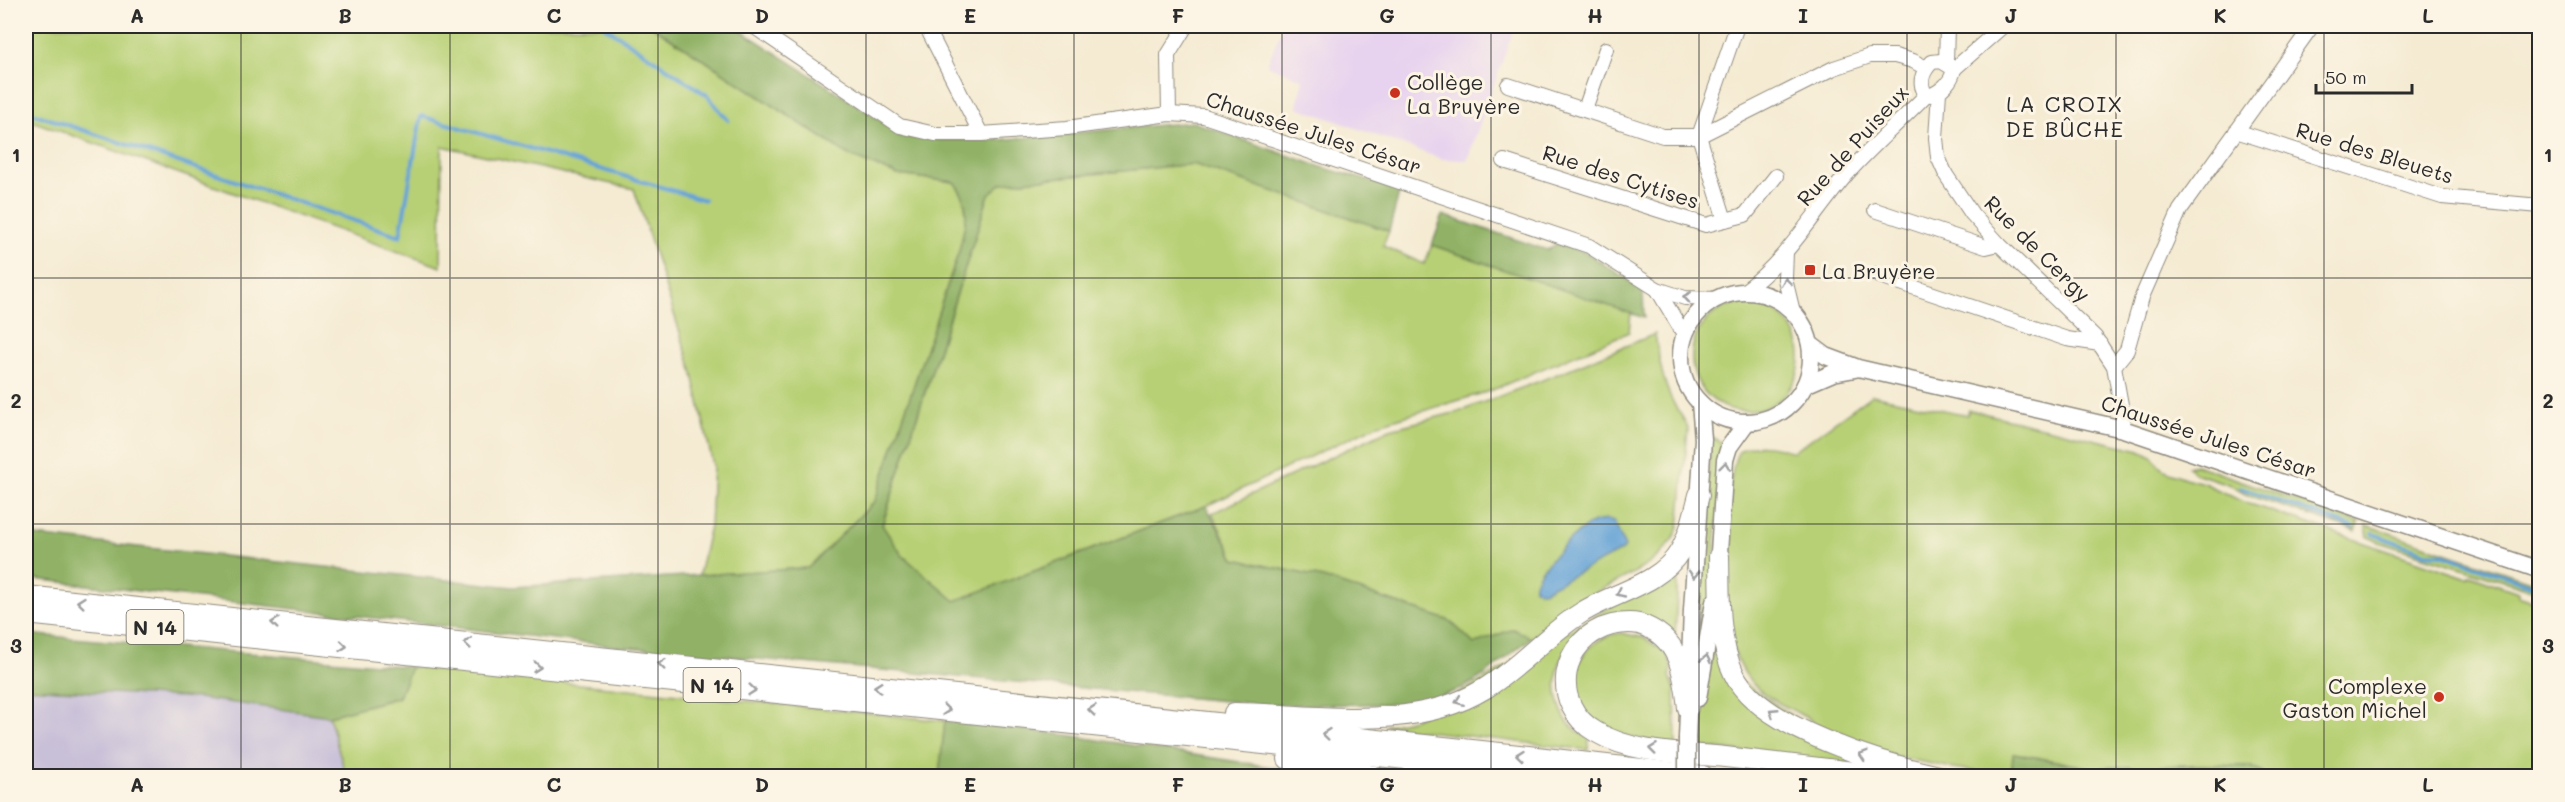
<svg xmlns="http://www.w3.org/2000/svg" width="2565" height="802" viewBox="0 0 2565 802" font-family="Mali,sans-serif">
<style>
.built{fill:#e7d2ef}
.industrial{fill:#c8bfd8}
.green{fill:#b7d075;stroke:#717e50;stroke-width:1.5}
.forest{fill:#91b266;stroke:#5e6e48;stroke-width:1.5}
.water{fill:#64a2d6;stroke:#486680;stroke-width:1.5}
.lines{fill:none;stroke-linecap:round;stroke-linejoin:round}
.stream{stroke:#64a2d6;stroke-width:4}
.minor-casing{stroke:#908b7f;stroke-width:16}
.major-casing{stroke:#908b7f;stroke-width:19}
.highway-casing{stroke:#908b7f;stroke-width:22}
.minor{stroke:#fff;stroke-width:14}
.major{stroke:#fff;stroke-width:16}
.highway{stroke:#fff;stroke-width:20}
.major-bridge-casing{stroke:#908b7f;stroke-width:19;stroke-linecap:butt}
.major-bridge{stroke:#fff;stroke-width:16}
.oneway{stroke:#a0a0a0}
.grid{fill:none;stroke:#2b2b2b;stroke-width:1.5;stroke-opacity:0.55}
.poi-dot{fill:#c8321e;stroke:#fcf5e5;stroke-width:2}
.labels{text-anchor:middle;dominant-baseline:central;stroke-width:6;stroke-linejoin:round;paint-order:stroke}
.shield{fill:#fcf5e5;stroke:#6a6863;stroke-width:1.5}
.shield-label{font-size:20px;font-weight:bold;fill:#2b2b2b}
.poi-label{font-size:21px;fill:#2b2b2b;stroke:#fcf5e5;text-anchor:start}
.street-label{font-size:21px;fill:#2b2b2b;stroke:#fcf5e5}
.neighbourhood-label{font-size:22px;letter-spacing:1.5px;fill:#2b2b2b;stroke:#fcf5e5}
.neatline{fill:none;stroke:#2b2b2b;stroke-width:2}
.grid-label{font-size:20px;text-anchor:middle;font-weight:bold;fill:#2b2b2b}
</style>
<rect width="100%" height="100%" fill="#fcf5e5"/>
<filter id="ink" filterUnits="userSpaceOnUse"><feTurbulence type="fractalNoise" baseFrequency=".0167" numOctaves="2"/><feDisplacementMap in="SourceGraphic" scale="12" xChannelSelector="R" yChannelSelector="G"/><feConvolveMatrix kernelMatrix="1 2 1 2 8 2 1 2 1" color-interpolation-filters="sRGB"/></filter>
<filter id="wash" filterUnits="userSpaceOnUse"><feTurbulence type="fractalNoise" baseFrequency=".008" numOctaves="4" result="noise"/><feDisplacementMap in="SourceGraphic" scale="24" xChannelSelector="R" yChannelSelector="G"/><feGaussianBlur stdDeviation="1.35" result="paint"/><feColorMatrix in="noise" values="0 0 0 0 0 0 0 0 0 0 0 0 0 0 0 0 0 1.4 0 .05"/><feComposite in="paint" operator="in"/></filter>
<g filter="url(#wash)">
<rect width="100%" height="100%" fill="#f5ebd3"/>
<polygon class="built" points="1283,26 1515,26 1467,160 1442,159 1297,107 1303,79 1267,65"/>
<polygon class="industrial" points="26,688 198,698 329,716 346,776 26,776"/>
<g class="green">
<path d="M26 26H652L850 156 898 175 954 182C973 204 965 226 959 251L875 501 808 568 699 575 710 526 713 465 692 370 634 189 442 146 441 267 26 119Z"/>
<polygon points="1193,164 1389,231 1383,246 1424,264 1432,245 1631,313 1629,332 1490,391 1379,424 1206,506 955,601 902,555 882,526 989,194 1002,183"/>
<circle cx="1746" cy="357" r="54"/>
<path d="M1655 334C1659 358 1662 382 1674 404 1679 413 1685 419 1688 429L1679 527C1662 569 1615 579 1580 601 1562 612 1547 626 1531 638L1513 629 1474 644 1450 621 1323 578 1235 559 1212 513 1390 429 1458 412 1540 381Z"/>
<path d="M1872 395 1967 415 1969 410 2140 450 2152 456 2162 469 2185 478 2204 483 2241 501 2468 578 2470 575 2518 592V596L2539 603V776H2268L2249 766 2195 765 2092 768 2014 753 2011 776H2000C1952 767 1900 761 1854 743 1835 735 1816 723 1798 713 1783 705 1765 697 1753 684 1740 670 1732 648 1729 630 1725 607 1725 461 1740 451 1754 441 1779 447 1793 452Z"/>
<polygon points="1711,437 1723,443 1712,584 1695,681"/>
<polygon points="2196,465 2359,522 2356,531 2245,494 2228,484 2195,473 2188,467"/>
<polygon points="2366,525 2539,584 2539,592 2379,542 2368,537"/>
<path d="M1678 568 1675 640C1663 634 1626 615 1615 615 1584 614 1559 650 1557 677 1555 691 1559 706 1565 718 1571 728 1580 733 1589 739L1588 750 1384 726 1415 719Z"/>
<path d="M1621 633 1644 638 1666 653 1671 664 1670 676 1675 690 1676 746C1651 741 1621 738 1599 725 1556 698 1573 639 1621 633Z"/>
<polygon points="1715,642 1727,673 1870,767 1702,747 1703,695"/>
<polygon points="411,667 945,721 939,776 346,776 329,716 399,697"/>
<polygon points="1371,766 1467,776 1395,776 1370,769"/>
</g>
<g class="forest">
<path d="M652 26H734L905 136 942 140H998L1193 122 1321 167 1400 190 1389 231 1193 164 1002 183 989 194 882 525 902 555 955 601 1206 506 1235 559 1323 578 1450 621 1474 644 1513 629 1531 638 1486 674 1463 688 1436 698 1406 704 1270 705 615 646 26 578V535L513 587 808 568 875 501 959 251C965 226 973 204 954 182L898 175 850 156Z"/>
<polygon points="1443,215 1547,250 1556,244 1585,252 1643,290 1644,318 1432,245"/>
<polygon points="26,634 411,667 399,697 329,716 198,698 26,688"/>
<polygon points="945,721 1067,735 1328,776 939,776"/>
<polygon points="2013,753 2092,768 2195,765 2249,766 2268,776 2011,776"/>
</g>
<path class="water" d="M1606 520 1614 522 1625 547 1623 550 1543 591 1535 589C1530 574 1578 530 1592 523 1596 521 1602 521 1606 520Z"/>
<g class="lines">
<g class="stream">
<polyline points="604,26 707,95 728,120"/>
<polyline points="26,111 400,236 421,116 705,200"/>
<polyline points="2241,488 2353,527"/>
<polyline points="2373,534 2426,553 2442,554 2540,588"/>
</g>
</g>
</g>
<g filter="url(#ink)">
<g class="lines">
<g class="minor-casing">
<g id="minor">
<polyline points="753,26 900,126 935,134 981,134 1067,128 1169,114 1204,116 1589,246 1657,289 1685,298 1717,299"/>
<polyline points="926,26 981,134"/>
<polyline points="1737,26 1699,136 1725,220 1745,215 1776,176"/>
<polyline points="1946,63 1947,26"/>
<polyline points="1954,69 2003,26"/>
<polyline points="1508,85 1663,136 1699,136 1834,68 1870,56 1895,56 1913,61 1926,68"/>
<polyline points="1939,92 1936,138 1938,157 1946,175 1972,214 1999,244 2095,337 2114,366 2123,416 2123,429"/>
<path d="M1926 95C1918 83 1922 72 1932 62L1941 61 1954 69"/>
<path d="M1931 95C1942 91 1952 81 1954 69"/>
<polyline points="1585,109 1606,49"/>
<polyline points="1169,114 1168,55 1186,26"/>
<polyline points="2236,131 2442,197 2540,206"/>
<polyline points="1504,161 1706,225 1725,220"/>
<polyline points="1875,210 1986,247 1999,244"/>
<polyline points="1786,252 1785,279 1793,312"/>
<polyline points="1874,274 2067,339 2100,344"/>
<polyline points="1657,289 1685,336"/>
<path d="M1743 292C1786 261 1813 214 1847 174 1872 146 1900 122 1926 95"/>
<polyline points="2114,366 2127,350 2142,297 2180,210 2312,26"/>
</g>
</g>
<g class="major-casing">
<g id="major">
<circle cx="1746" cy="357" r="65"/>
<polyline points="1810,344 1826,356 1858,368 2123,429 2540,570"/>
<polyline points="1805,385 1833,373 1855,369"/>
<polyline points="1718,568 1725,460 1729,447 1747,422"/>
<polyline points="1698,698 1714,602"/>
<polyline points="1687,738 1692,610 1703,439 1700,403"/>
</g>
</g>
<g class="highway-casing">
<g id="highway">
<path d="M1719 556C1720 593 1717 639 1734 674 1759 728 1884 764 1939 776"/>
<polyline points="26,596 1519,755 1703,776"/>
<polyline points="26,614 1568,776"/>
<path d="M1688 708C1684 672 1679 636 1639 624 1630 622 1621 623 1612 625 1559 638 1549 705 1596 732 1633 754 1684 753 1725 757 1779 763 1833 770 1888 776"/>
<path d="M1234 713C1315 714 1412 733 1484 689 1519 668 1546 635 1581 613 1612 593 1660 585 1680 551 1690 534 1694 514 1699 495"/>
<polyline points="1288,759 1374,776"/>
</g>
</g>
<use href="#minor" class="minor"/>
<use href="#major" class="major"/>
<use href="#highway" class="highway"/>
<g class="major-bridge-casing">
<polyline id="major-bridge" points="1687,776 1687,738"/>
</g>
<use href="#major-bridge" class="major-bridge"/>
</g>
<defs><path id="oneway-chevron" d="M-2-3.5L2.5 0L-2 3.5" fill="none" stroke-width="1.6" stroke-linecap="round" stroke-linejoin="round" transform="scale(1.5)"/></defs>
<g class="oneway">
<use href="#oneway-chevron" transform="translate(1786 282) rotate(-98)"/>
<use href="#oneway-chevron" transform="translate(1687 297) rotate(-171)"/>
<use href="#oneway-chevron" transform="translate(1725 466) rotate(-83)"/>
<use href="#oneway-chevron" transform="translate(1694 574) rotate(94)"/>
<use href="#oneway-chevron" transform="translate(1620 593) rotate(155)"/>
<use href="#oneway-chevron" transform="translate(81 602) rotate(-174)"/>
<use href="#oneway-chevron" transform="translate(275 623) rotate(-174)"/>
<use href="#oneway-chevron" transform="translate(468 643) rotate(-174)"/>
<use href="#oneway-chevron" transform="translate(343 646) rotate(6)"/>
<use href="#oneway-chevron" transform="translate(1706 659) rotate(-78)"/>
<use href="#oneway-chevron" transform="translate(662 664) rotate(-174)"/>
<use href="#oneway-chevron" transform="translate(537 667) rotate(6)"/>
<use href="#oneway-chevron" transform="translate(878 687) rotate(-174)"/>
<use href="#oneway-chevron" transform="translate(752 690) rotate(6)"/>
<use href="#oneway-chevron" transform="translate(1459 701) rotate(159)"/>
<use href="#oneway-chevron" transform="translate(946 710) rotate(6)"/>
<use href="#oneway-chevron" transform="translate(1092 710) rotate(-174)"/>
<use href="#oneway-chevron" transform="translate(1773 712) rotate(-147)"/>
<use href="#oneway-chevron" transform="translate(1326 734) rotate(-174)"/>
<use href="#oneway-chevron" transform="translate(1653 749) rotate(-173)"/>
<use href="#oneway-chevron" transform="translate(1520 755) rotate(-174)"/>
<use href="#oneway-chevron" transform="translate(1863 755) rotate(-162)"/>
</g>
</g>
<path class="grid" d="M241 26V776M450 26V776M658 26V776M866 26V776M1074 26V776M1282 26V776M1491 26V776M1699 26V776M1907 26V776M2116 26V776M2324 26V776M26 278H2540M26 524H2540"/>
<g class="poi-dot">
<circle cx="1395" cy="93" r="6"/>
<rect x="1804" y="264" width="12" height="12" rx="3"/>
<circle cx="2439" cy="697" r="6"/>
</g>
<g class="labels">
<g class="shield">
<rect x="126.5" y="610" width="57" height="34" rx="4.5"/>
<rect x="683.5" y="668" width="57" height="34" rx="4.5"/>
</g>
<g class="shield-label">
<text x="155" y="627">N 14</text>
<text x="712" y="685">N 14</text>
</g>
<g class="poi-label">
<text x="1407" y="81">Collège<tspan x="1407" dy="24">La Bruyère</tspan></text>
<text x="1822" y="270">La Bruyère</text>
<text x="2427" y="685" text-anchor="end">Complexe<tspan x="2427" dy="24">Gaston Michel</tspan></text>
</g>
<g class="street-label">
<text transform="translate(1314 132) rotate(18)">Chaussée Jules César</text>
<text transform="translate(1852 145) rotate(-48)">Rue de Puiseux</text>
<text transform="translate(2375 152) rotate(17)">Rue des Bleuets</text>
<text transform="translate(1621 176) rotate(18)">Rue des Cytises</text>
<text transform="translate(2038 248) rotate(45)">Rue de Cergy</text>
<text transform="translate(2209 436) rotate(18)">Chaussée Jules César</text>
</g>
<g class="neighbourhood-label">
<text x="2065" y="103">LA CROIX<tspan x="2065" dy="25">DE BÛCHE</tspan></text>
</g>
</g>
<rect width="2565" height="802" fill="none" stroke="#fcf5e5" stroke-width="66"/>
<path d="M2316 84v9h96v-9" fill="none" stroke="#2b2b2b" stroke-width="3"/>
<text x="2325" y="84" font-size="18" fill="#2b2b2b" stroke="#fcf5e5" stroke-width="4.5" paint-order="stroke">50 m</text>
<rect x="33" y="33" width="2499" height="736" class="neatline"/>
<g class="grid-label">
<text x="137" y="23">A</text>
<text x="345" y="23">B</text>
<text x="554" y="23">C</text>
<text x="762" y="23">D</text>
<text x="970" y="23">E</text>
<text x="1178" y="23">F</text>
<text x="1387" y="23">G</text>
<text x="1595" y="23">H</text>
<text x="1803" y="23">I</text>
<text x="2011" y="23">J</text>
<text x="2220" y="23">K</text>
<text x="2428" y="23">L</text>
<text x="16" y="162">1</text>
<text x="2548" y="162">1</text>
<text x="16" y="408">2</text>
<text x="2548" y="408">2</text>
<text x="16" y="653">3</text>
<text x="2548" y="653">3</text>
<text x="137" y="792">A</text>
<text x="345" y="792">B</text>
<text x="554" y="792">C</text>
<text x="762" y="792">D</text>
<text x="970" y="792">E</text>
<text x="1178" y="792">F</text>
<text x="1387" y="792">G</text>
<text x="1595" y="792">H</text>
<text x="1803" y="792">I</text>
<text x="2011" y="792">J</text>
<text x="2220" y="792">K</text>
<text x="2428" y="792">L</text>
</g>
</svg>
